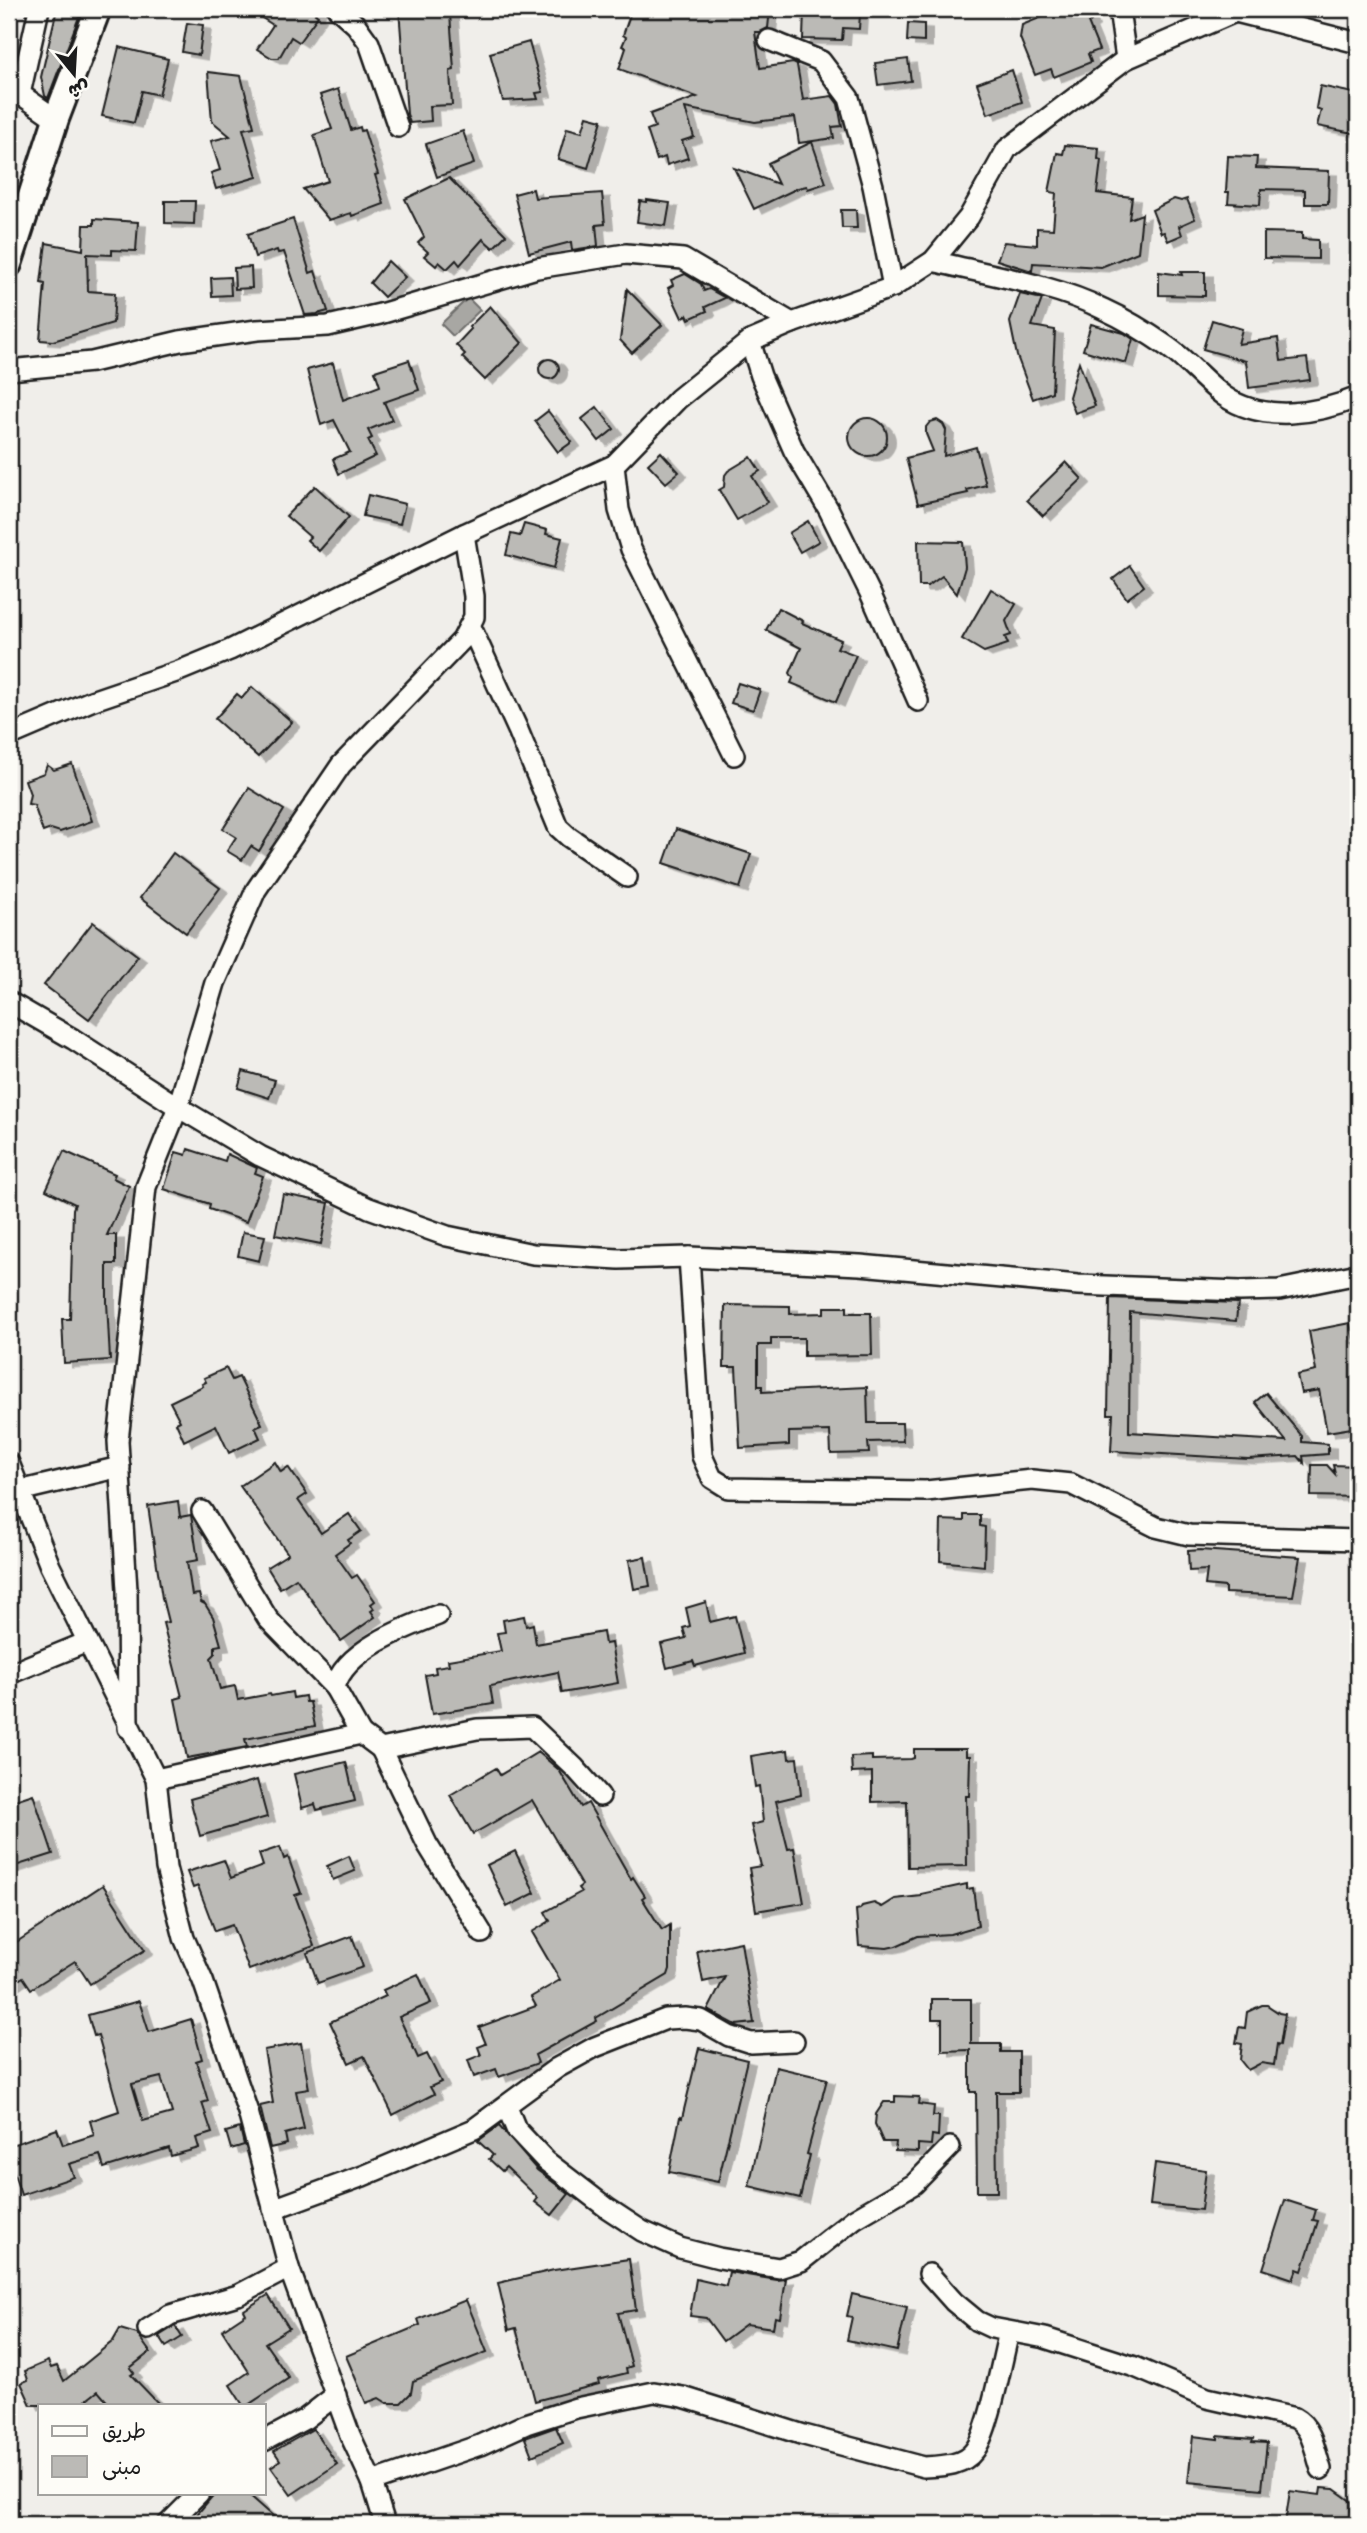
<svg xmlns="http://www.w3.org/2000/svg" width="1367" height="2533" viewBox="0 0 1367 2533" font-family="Caveat,'Playpen Sans Arabic',sans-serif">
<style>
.water{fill:#a8a7a3;stroke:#706f6d;stroke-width:2}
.building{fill:#bbbab6;stroke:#1c1c1c;stroke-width:2;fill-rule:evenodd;filter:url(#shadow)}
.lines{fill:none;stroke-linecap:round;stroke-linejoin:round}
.minor-casing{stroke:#1c1c1c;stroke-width:24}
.major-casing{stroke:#1c1c1c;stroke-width:30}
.minor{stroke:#fdfcf7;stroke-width:19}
.major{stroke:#fdfcf7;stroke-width:24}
</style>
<defs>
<filter id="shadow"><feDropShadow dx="8" dy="4.5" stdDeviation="0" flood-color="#0004"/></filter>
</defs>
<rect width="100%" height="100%" fill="#f0eeea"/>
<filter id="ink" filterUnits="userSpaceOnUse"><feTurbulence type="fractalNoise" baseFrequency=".0143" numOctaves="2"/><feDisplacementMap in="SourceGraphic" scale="14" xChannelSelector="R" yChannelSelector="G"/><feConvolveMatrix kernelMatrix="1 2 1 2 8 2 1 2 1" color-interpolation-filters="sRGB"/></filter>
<g filter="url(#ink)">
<polygon class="water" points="468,298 480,310 453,336 441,324"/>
<g class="building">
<polygon points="57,9 82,9 48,98 45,96 41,77"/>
<polygon points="248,9 318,9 315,14 318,16 299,42 291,37 279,58 272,58 257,49 273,25"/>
<polygon points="399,9 445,9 446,14 450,14 454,70 450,71 452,105 430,106 431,121 410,123 407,114"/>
<polygon points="632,9 770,9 768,28 760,32 755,32 760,68 793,63 797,65 803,100 832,96 838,104 842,126 832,127 834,138 799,143 795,117 755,122 685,108 694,137 682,141 688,158 667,165 665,157 657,160 647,130 655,127 650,114 697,97 619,69 626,48 622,46 626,37 623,35"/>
<polygon points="804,9 843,9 843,13 860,14 859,29 843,28 842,40 803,39"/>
<polygon points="1062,9 1086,9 1091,21 1088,23 1099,50 1088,54 1091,62 1054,77 1051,69 1035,75 1020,38 1022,25"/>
<polygon points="187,23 203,25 199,55 182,52"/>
<polygon points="908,23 924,24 924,42 907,41"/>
<polygon points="529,42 543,92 536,93 538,99 503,101 490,53"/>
<polygon points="119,47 168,59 159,95 142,91 134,123 102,116"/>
<polygon points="908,59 911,81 878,85 875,63"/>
<polygon points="1012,70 1022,102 988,114 977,83"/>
<polygon points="208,72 241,76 254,127 243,129 257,177 216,189 211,173 220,170 211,141 230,136 212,121"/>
<polygon points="1320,86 1358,94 1358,134 1317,126 1321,110 1316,108"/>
<polygon points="338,89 351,130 360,127 361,131 364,130 378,174 375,175 384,204 352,216 351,213 329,220 303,189 328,181 314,135 332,129 320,95"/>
<polygon points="587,116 602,120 588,168 558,159 567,128 582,132"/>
<polygon points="463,131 474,164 437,177 426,144"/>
<polygon points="812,142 826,183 808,189 807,186 798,188 754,209 734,168 778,184 768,163"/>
<polygon points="1065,145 1099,148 1098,159 1101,160 1097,193 1132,197 1129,219 1142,214 1138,252 1101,267 1033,263 1032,271 997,260 1004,242 1037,245 1037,228 1053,229 1056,193 1049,192 1057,153 1063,154"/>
<polygon points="1228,156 1257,157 1256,168 1329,171 1328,204 1305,204 1305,190 1261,189 1260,205 1228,203 1229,192 1226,192"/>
<polygon points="449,178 506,235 493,248 483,239 460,265 456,260 447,269 439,262 436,266 424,256 428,252 418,243 424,237 405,199"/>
<polygon points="533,189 535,198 602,193 605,224 596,225 598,246 572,250 571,242 529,253 514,194"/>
<polygon points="1174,199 1181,201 1187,199 1195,219 1179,226 1182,235 1168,241 1164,232 1161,233 1152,210"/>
<polygon points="647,200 670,203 666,226 637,222 640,201 647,202"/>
<polygon points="165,201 195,201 194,224 165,223"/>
<polygon points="841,210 856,210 857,228 842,228"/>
<polygon points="94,219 138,222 136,251 112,250 112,255 87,254 88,291 115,293 113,323 53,341 40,340 45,284 41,283 46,243 83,250 84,225 94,225"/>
<polygon points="293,219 310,273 315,271 328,311 317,314 305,315 284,252 278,253 277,250 255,257 248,234"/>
<polygon points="1264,232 1302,233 1302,239 1318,240 1318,259 1264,258"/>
<polygon points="388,261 405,277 384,297 370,283"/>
<polygon points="251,267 252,288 235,289 234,268"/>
<polygon points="1159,272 1182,275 1181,272 1205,272 1205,296 1159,295"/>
<polygon points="685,274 701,284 704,291 709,289 725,298 705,307 707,311 689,319 687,315 682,318 668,288 673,285 671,280"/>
<polygon points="230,277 231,295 212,296 211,278"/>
<polygon points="627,289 662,325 632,353 620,340"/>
<polygon points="1020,294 1042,299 1032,326 1055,330 1052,392 1033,399 1017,356 1010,322"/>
<polygon points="490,306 522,343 485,380 462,357 465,354 456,345 471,329 469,327"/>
<polygon points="1212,320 1242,329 1238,344 1278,338 1281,361 1307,358 1310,380 1249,388 1246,361 1203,349"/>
<polygon points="1091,324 1124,333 1133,339 1126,363 1083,350"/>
<circle cx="549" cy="369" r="10"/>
<polygon points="409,360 419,390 384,402 392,420 368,430 372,438 368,440 376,456 339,474 333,459 350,452 334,420 321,425 307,370 333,363 343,400 380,386 375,371"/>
<polygon points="1079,362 1095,406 1075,413 1069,397"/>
<polygon points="597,407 614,429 599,441 582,419"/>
<polygon points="548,411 572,442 558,452 535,421"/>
<circle cx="868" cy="437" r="19"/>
<polygon points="937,420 943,424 946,430 944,456 976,447 986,485 967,490 968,493 918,504 906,458 933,451 926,434 926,427 930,422"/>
<polygon points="661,452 679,472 666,483 648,464"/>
<polygon points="751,457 760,471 752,476 768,502 737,520 719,490 724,487 725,475 728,471"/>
<polygon points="1066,462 1082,479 1043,516 1027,500"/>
<polygon points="315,486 349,517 319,551 307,540 310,537 286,516"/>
<polygon points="368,495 405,504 400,524 363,516"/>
<polygon points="808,521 819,541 800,552 789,533"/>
<polygon points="524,524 547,530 546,534 562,538 554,568 506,555 511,534 520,536"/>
<polygon points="918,541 963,542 965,567 957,594 942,576 928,586 919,586"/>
<polygon points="1130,566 1144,586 1127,599 1113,579"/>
<polygon points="991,589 1016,604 1006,621 1011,635 1005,637 1008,644 984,652 962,639"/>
<polygon points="778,608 803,621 802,623 841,640 837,648 856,655 836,702 791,683 793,678 790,673 801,648 766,630"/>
<polygon points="738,683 760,690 753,710 731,703"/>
<polygon points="252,687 292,722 258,757 215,719 237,694 242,698"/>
<polygon points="72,764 92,821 60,832 51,829 43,832 34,805 28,804 30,794 25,780 44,773 47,765 54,770"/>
<polygon points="249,788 284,810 259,851 251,846 242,860 227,851 236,837 223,829"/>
<polygon points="676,829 751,854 740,888 664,863"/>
<polygon points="173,853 220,888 186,933 140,898"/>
<polygon points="93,922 138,956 89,1019 44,985"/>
<polygon points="243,1071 275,1080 269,1098 238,1088"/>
<polygon points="188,1149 225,1161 227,1154 257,1168 255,1173 263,1176 246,1222 209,1209 210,1204 164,1189 176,1152 186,1155"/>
<polygon points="64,1151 115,1174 113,1178 129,1186 107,1235 116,1235 116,1264 107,1264 107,1302 110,1360 64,1363 62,1319 70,1319 73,1209 75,1204 46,1190"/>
<polygon points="283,1194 329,1203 321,1244 275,1235"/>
<polygon points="243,1232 265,1236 259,1261 238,1256"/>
<polygon points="1110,1298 1238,1303 1236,1321 1130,1312 1129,1432 1286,1441 1255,1402 1266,1393 1302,1436 1302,1442 1328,1444 1328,1454 1303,1456 1304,1463 1298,1456 1248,1459 1111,1451 1113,1414 1108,1414"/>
<polygon points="725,1305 790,1306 790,1314 824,1313 824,1307 847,1307 847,1313 871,1313 872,1355 804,1356 804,1338 771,1338 771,1345 758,1345 758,1386 762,1386 762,1392 867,1387 868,1423 902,1423 903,1441 868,1442 869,1453 831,1454 830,1431 789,1432 789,1445 740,1448 736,1367 724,1367"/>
<polygon points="1350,1323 1358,1359 1358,1427 1327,1432 1319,1390 1301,1393 1297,1375 1316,1371 1309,1331"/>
<polygon points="226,1368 232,1380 239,1377 262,1424 255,1427 260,1438 229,1453 216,1425 184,1441 176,1423 180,1421 170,1402 203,1386 202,1384 206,1382 204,1378"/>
<polygon points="275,1462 281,1472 288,1467 307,1494 298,1500 321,1533 349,1514 361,1531 348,1540 350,1543 335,1554 352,1578 357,1575 375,1601 371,1604 374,1609 371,1611 375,1617 341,1641 296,1578 280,1588 267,1567 288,1554 240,1486"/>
<polygon points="1312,1465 1327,1465 1335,1474 1333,1465 1358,1466 1358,1497 1311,1496"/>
<polygon points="178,1501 180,1517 191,1515 198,1560 187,1562 192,1595 199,1594 201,1602 205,1604 213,1617 221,1645 215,1646 215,1654 211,1658 220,1689 235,1686 238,1700 270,1694 271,1696 292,1692 293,1698 305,1696 306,1702 310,1702 315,1726 245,1739 247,1747 187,1758 175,1699 182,1697 163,1623 168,1622 162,1598 148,1506"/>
<polygon points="964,1515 980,1515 980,1526 985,1527 984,1566 940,1561 941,1520 964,1521"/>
<polygon points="1200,1550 1300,1557 1293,1596 1225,1593 1225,1587 1205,1585 1207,1570 1189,1571 1188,1551"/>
<polygon points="645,1557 650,1586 634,1589 629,1560"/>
<polygon points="706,1602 710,1622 735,1616 744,1653 695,1666 693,1661 667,1668 661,1644 686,1638 683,1628 690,1626 686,1608"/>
<polygon points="524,1616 526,1626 533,1624 536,1644 603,1632 605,1644 611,1643 618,1683 562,1693 558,1672 490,1686 493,1704 432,1714 425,1675 436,1673 435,1667 449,1665 448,1660 501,1651 497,1633 505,1632 503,1620"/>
<polygon points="914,1749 966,1749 966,1756 970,1756 969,1796 966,1796 967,1866 908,1867 907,1801 872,1802 872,1772 852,1773 851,1757 872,1756 872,1760 911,1759 914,1758"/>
<polygon points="788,1750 789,1759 797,1758 801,1795 776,1801 788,1849 794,1848 804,1903 756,1911 749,1868 761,1866 751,1825 763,1822 759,1786 755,1787 751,1756"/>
<polygon points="538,1752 559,1770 581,1807 588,1803 631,1879 633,1877 645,1896 642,1898 662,1930 670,1925 670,1969 668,1975 596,2018 597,2021 535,2055 538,2063 499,2077 496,2069 474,2077 468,2060 481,2055 478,2047 486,2044 479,2027 536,2006 531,1997 560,1980 532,1932 550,1921 545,1912 581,1892 578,1888 582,1885 532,1800 473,1834 450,1795 496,1768 500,1775"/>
<polygon points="346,1762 355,1801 317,1810 315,1804 302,1808 294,1774"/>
<polygon points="257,1780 267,1817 200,1836 190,1799"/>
<polygon points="33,1794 53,1854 9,1868 9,1802"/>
<polygon points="280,1847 284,1859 288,1857 301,1893 295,1895 314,1946 249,1970 232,1925 215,1931 198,1886 193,1888 187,1872 224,1860 231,1878 263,1866 259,1854"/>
<polygon points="515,1851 535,1893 507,1907 487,1865"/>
<polygon points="349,1856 355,1871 333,1880 327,1866"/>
<polygon points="967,1884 967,1889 973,1888 978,1926 950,1934 918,1936 896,1946 887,1948 859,1946 856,1910 860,1909 862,1906 874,1903 882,1907 895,1899 921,1896 921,1894"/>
<polygon points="103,1885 145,1950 90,1984 75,1961 31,1989 23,1977 9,1986 9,1963 15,1960 9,1947"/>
<polygon points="352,1936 363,1967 318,1983 307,1953"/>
<polygon points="741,1942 754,2023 736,2025 708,2010 725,1977 703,1982 697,1951"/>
<polygon points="418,1974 431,2003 399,2017 418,2058 427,2054 441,2082 430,2087 434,2094 393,2115 364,2056 349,2063 330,2022 386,1996 383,1990"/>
<polygon points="932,1999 971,1999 971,2044 1001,2044 1001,2052 1019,2052 1019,2092 996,2092 997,2192 977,2192 976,2092 970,2092 970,2050 942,2051 942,2019 932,2019"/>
<path d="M139 2001 149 2032 191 2019 202 2059 196 2061 208 2101 202 2103 212 2133 196 2138 199 2148 171 2156 169 2148 104 2168 100 2155 69 2164 74 2177 21 2195 9 2159V2146L57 2129 63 2145 94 2135 90 2121 119 2111 98 2035 94 2036 88 2015ZM161 2077 172 2113 143 2121 132 2084Z"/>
<polygon points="1262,2005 1267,2005 1279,2013 1285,2014 1280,2045 1277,2044 1274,2065 1261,2063 1248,2070 1240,2060 1242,2044 1236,2043 1239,2027 1245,2028 1247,2012"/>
<polygon points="301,2043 309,2089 296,2091 304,2129 285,2134 287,2144 270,2148 260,2106 273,2103 264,2050"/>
<polygon points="699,2048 747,2060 718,2182 669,2172 680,2117 682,2118"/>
<polygon points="776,2067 827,2079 807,2154 810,2155 800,2198 749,2186"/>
<polygon points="895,2096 919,2097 918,2104 934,2106 933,2116 939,2116 938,2136 932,2135 931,2145 918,2144 918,2152 895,2151 896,2142 883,2142 875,2124 876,2114 884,2102 895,2102"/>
<polygon points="499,2126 537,2170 569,2194 552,2215 535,2202 538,2198 506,2167 502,2171 489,2159 493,2155 478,2141"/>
<polygon points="240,2128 244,2145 231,2149 226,2132"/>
<polygon points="1155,2163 1206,2170 1201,2210 1150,2205"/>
<polygon points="1285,2200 1316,2210 1313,2220 1318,2221 1302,2271 1297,2269 1293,2279 1263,2269"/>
<polygon points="629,2259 636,2310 618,2313 632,2366 626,2368 627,2373 598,2380 599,2384 535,2401 516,2328 509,2330 498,2283 554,2270"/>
<polygon points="729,2272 777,2280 786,2279 780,2318 775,2317 773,2328 746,2324 723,2341 706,2318 690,2316 696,2279 726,2286"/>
<polygon points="852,2294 907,2307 897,2351 847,2340 852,2317 847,2316"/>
<polygon points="268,2295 289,2328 265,2343 289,2378 248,2405 243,2405 230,2385 249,2372 222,2330 246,2314 244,2310"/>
<polygon points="466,2300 487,2352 413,2381 411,2393 401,2403 387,2403 379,2398 366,2403 346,2356 420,2325 418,2319"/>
<polygon points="175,2326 182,2337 166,2347 159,2336"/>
<polygon points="120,2329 137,2334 150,2352 130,2368 134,2373 131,2375 160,2405 110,2405 98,2391 80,2405 31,2405 21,2383 28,2380 25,2371 48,2361 51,2368 57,2366 64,2381 113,2341"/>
<polygon points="556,2427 563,2443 532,2456 525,2438"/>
<polygon points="313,2429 337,2464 291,2495 271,2467 280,2460 274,2451"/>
<polygon points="1193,2436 1218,2439 1218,2436 1253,2439 1252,2442 1267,2443 1262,2489 1188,2482"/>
<polygon points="1321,2488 1334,2489 1352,2502 1351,2511 1355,2513 1353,2524 1285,2524 1290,2491 1320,2495"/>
<polygon points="215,2493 247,2493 282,2524 189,2524"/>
</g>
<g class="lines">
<g class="minor-casing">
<g id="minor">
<polyline points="338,9 356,25 369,43 398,127"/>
<polyline points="1119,9 1126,59"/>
<polyline points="1236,12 1358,43"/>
<polyline points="769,40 821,61 849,98 873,186 893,287"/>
<polyline points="20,94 39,9"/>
<polyline points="9,95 20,94 56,119"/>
<path d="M933 261C985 274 1056 285 1103 309 1125 319 1148 333 1168 347 1188 361 1204 381 1224 396 1263 423 1318 414 1358 397"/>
<polyline points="750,341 761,376 794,451 829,510 871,595 918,701"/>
<polyline points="9,370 92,362 180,341 257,330 328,326 380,314 537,268 626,254 683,259 792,323"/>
<polyline points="614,465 619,510 631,549 734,755"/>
<polyline points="470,625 518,730 558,827 569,837 627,877"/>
<polyline points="9,736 91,701 179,671 230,650 464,534 614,465 678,399 750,341 792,323 893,287 933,261 969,217 1007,149 1126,59 1242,9"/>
<polyline points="9,1002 73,1039 178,1107 260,1156 369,1208 447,1236 533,1254 619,1259 689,1257 860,1265 1078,1285 1240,1291 1279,1290 1358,1274"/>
<polyline points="689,1257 702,1456 712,1478 728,1488 926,1491 1032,1480 1071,1484 1156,1527 1189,1535 1358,1540"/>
<polyline points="9,1463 50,1566 156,1779 166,1868 184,1938 203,1981 248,2112 289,2268 350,2435 372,2482 385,2524"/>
<polyline points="19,1491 120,1467"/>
<polyline points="202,1511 268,1619 335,1688"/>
<polyline points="9,1674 87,1642"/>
<polyline points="128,1728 127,1590 118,1441 146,1187 178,1107 215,983 256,890 341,765 462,640 474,617 474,596 464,534"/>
<path d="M361 1734 335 1688C343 1651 406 1627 438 1615"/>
<polyline points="381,1749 427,1844 482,1933"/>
<polyline points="156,1779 361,1734 381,1749 477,1729 532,1727 575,1768 600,1796"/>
<polyline points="507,2107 516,2129 546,2161 607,2208 642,2231 680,2248 719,2258 779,2268 801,2261 854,2219 914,2184 950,2147"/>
<polyline points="273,2209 363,2176 474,2129 557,2068 595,2047 666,2019 685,2018 701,2020 729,2036 751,2043 794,2041"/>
<path d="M929 2274 954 2302 977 2321 992 2328 1045 2338 1135 2367 1207 2398 1295 2418C1312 2427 1315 2451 1321 2469"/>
<polyline points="148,2329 170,2315 238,2295 289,2268"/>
<polyline points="264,2441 305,2419 336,2395"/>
<path d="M372 2482 480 2445 526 2424 576 2408 654 2392 683 2397 804 2435 924 2467C941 2466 963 2466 974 2451 989 2433 1002 2359 1009 2332"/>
<polyline points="168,2524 199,2493"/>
</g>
</g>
<g class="major-casing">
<polyline id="major" points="9,264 56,119 98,9"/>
</g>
<use href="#minor" class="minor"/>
<use href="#major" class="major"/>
</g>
</g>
<rect width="1367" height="2533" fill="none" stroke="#fdfcf7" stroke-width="35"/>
<rect x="18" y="18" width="1332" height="2498" fill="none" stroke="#1c1c1c" stroke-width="2.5" filter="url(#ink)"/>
<rect x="38" y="2404" width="228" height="91" fill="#fdfcf7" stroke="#a3a29f" stroke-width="2"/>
<rect x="52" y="2426" width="35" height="10" fill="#fdfcf7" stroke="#a3a29f" stroke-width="2"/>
<text x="102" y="2438" font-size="21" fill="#1c1c1c">طريق</text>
<rect x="52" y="2456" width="35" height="21" fill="#bbbab6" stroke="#a3a29f" stroke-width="2"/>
<text x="102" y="2474" font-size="21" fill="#1c1c1c">مبنى</text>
<g transform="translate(74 74) rotate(162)" stroke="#fdfcf7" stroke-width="5" paint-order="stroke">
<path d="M0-5L12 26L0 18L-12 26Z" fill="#1c1c1c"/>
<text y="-10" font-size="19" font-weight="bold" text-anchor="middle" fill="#1c1c1c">ش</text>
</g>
</svg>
